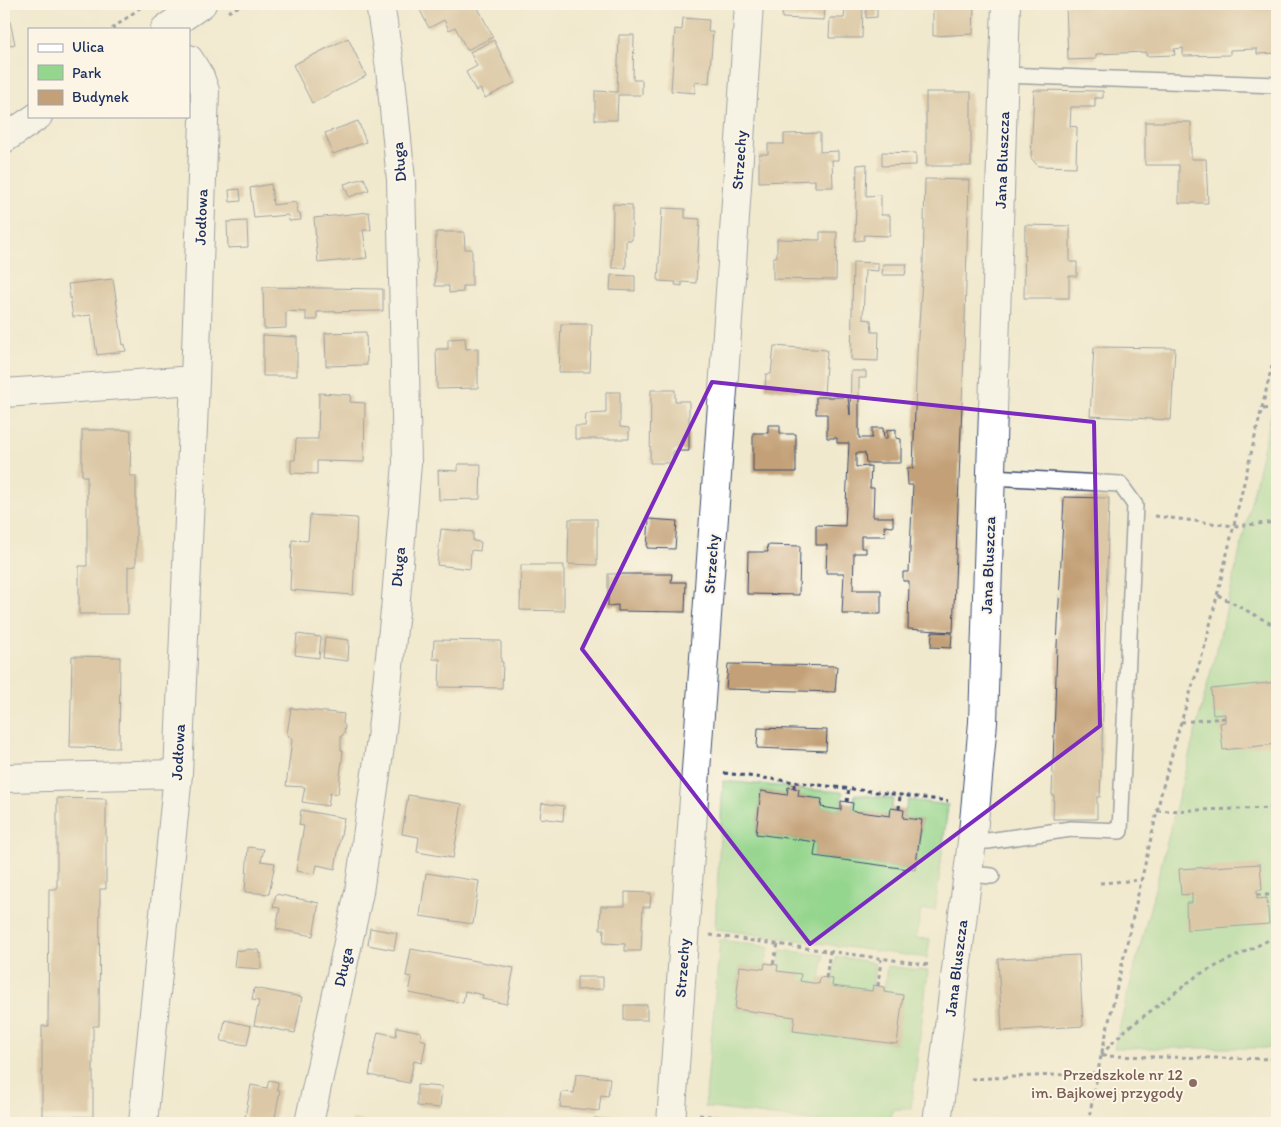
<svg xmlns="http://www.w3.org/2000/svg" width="1281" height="1127" viewBox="0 0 1281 1127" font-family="Itim,sans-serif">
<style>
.green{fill:#95d68e;stroke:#588276}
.building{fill:#c3a077}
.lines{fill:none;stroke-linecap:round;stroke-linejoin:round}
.service-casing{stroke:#3b4b6f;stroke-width:18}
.minor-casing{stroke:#3b4b6f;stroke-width:30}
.tertiary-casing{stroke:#3b4b6f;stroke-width:30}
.path{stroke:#3b4b6f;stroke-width:3;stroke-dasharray:4 4;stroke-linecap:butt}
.service{stroke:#fff;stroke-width:15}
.minor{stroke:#fff;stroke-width:28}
.tertiary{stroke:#fff;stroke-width:28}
.marked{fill:none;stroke:#7b2cbf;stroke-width:4;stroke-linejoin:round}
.education-dot{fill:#8d6e63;stroke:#fcf5e5;stroke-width:2}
.labels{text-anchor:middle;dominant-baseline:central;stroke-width:4;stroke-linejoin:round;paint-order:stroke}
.street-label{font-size:16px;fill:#1b2f5e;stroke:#fcf5e5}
.education-label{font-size:16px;fill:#785e54;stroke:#fcf5e5;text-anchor:end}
</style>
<rect width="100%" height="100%" fill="#fcf5e5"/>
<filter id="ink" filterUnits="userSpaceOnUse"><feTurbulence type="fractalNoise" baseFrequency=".02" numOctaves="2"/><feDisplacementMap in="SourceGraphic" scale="10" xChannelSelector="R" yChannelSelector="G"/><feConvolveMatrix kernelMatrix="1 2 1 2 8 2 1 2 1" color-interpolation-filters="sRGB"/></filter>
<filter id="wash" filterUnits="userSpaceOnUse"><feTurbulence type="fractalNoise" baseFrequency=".0096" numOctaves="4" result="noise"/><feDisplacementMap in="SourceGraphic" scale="20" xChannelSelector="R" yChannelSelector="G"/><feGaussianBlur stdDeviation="1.12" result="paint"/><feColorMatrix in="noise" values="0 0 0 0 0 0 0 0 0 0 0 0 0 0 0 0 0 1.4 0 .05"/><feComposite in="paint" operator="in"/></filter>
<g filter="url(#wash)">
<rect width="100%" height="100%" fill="#f0e9ce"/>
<g class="green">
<polygon points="1277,389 1277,1048 1114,1048 1223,624"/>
<polygon points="723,781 788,787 787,795 761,791 756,834 816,842 814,856 915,870 922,820 903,818 908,800 948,805 935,910 921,910 916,938 930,939 927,958 715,929"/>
<polygon points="799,789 843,792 841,810 821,807 822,799 798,796"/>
<polygon points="855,794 893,799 890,816 852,811"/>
<polygon points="720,940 769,947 764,969 740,966 735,1009 795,1017 794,1031 896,1044 903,995 884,992 887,966 928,971 911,1109 893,1109 890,1123 825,1123 705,1107"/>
<polygon points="781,950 824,955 819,984 800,981 800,974 777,971"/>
<polygon points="836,956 875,963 872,991 832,986"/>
</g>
<g id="blocks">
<g class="building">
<polygon points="4,4 6,4 15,44 4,47"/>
<polygon points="417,4 476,4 493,37 467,50 455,27 449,30 444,20 429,28"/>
<polygon points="783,4 825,4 824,20 782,18"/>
<polygon points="843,4 866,4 866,7 863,7 862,38 829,38 830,18 844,18 845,8 843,8"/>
<polygon points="933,4 974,4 973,34 933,36"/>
<polygon points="1066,4 1277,4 1277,53 1257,54 1257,49 1230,50 1230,55 1183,56 1183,48 1174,49 1175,55 1146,56 1146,52 1096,54 1096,59 1068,60"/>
<polygon points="866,8 877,8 877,17 866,18"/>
<polygon points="683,18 709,20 708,32 713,32 709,83 695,82 695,93 671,91 675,29 682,30"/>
<polygon points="619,35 634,35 633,80 642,80 642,95 618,95 617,120 595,120 595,91 617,92"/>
<polygon points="348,38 366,76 312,103 293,65"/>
<polygon points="494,40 515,83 485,98 480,89 476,91 466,72 477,66 470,52"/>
<polygon points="1034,90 1103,91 1103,98 1095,98 1095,107 1071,107 1070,126 1077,127 1076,167 1038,166 1031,158"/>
<rect x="926" y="92" width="45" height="74"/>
<polygon points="358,121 366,142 333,154 325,133"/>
<polygon points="1145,122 1191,122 1191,159 1206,159 1208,203 1179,203 1179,165 1145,165"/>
<polygon points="820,133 820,152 838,151 838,160 832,160 833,187 815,187 815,180 759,182 759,154 768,154 768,144 784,144 784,134"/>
<polygon points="882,152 916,153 916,165 882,166"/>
<polygon points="867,164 866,196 881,195 881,215 890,215 890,236 864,235 864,240 855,241 857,165"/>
<polygon points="364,178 369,190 349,197 344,184"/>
<polygon points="925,179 969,180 964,353 953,632 908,629 909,581 903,581 903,572 909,572 913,485 908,485 907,468 913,468 917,352 923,266"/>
<polygon points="271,184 273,205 296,202 297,213 300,213 301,220 289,221 288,215 254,218 250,188"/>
<polygon points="240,189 241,201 230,202 229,190"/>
<polygon points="613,204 632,205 632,240 626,240 626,268 612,268"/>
<polygon points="662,208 685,209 685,218 700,219 696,283 682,282 682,286 675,285 676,282 658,281"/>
<polygon points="369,212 371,230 363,230 367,258 318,263 314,218"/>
<polygon points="247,221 248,247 228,248 227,222"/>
<polygon points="1025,225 1070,226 1070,262 1077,262 1077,276 1069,276 1069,298 1024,298"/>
<polygon points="436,232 464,232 465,249 472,249 472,286 463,286 463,292 449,293 449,286 435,286"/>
<polygon points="820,232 837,232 836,280 773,279 773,258 777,256 777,239 820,240"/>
<polygon points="853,262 878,263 878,271 865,270 863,319 871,320 872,332 879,332 878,361 851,360"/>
<polygon points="883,264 907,264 905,275 882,275"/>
<polygon points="611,275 635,276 635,291 610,290"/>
<polygon points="113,279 123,345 125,344 126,351 97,355 91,315 73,317 68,284"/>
<polygon points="263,287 383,289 383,311 317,312 317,320 306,320 306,312 286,311 286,328 264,329"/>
<polygon points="561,324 592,324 590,372 559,372"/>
<polygon points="366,332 367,365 326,366 325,333"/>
<polygon points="263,335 297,337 297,376 263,376"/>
<polygon points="465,338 466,349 478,348 478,388 437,389 436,349 448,349 448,339"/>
<polygon points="774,346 827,350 824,394 765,389 766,374 771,374"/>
<polygon points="1094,347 1175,348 1171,420 1090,416"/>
<polygon points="851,371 866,371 866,378 859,378 859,438 872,438 872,428 883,428 884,439 887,439 887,430 896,429 896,438 901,439 901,463 866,463 865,453 856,453 856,467 871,466 870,488 874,488 873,517 893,517 893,527 884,526 885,536 861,536 861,548 866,548 866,553 854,553 853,590 881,590 881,614 842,614 844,573 826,573 827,545 816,545 816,525 845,526 849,443 837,443 837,438 827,438 827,414 816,414 816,397 848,397 850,415"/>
<polygon points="651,390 675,390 675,401 689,401 689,451 673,451 673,463 650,463"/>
<polygon points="606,392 620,392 620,427 629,428 629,439 575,439 575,426 585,426 586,414 606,413"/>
<polygon points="319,393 351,395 350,402 365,403 364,462 317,461 317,474 291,473 291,460 295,460 296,439 318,439"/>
<polygon points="768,425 780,425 780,434 796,434 796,472 753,472 753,433 768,433"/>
<polygon points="82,430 131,430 130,476 136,476 136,566 128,567 128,614 79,614 79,566 87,566 87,476 82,476"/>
<polygon points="458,464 481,464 480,499 439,500 438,470 458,471"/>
<polygon points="1064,497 1109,498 1102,747 1100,797 1097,797 1097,819 1053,819 1054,795 1052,795 1057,646"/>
<polygon points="310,515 357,518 353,595 290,590 292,540 308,541"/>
<polygon points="569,519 597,519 597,565 568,564"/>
<polygon points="649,519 677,521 675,549 647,548"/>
<polygon points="441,529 473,532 473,541 481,542 480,551 471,550 470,569 437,565"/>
<polygon points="767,545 800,546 799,595 747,594 748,552 768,552"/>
<polygon points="521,565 564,565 564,611 520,610"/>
<polygon points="608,574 672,574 671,582 686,582 685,612 618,611 618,605 608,606"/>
<polygon points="932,632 952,633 951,648 931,647"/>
<polygon points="297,634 321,637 319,658 295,655"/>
<polygon points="325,637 349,640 348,661 323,658"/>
<polygon points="434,640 501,641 501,662 503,662 502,688 439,687 440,659 433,659"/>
<polygon points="72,656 120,657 119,748 70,747"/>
<polygon points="728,664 837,666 835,692 726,689"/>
<polygon points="1277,682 1277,744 1223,750 1220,723 1225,722 1225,714 1213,715 1211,689"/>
<polygon points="291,708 344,714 343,723 345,726 344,734 341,736 341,750 343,751 338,794 330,793 328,806 302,802 305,787 286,786 292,740 287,734"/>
<polygon points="758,728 827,730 826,751 757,748"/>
<polygon points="788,787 799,789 798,796 822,799 821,807 841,810 841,801 853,803 852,811 890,816 891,808 904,810 903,818 922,820 915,870 814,856 816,842 756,834 761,791 787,795"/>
<polygon points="408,795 462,804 453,858 417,852 419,837 402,834"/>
<polygon points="57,798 106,799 106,889 100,889 99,1026 93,1026 93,1117 42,1116 42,1026 48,1026 49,889 57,889"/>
<polygon points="542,803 564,806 563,821 540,818"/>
<polygon points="301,810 344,818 335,869 317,865 315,874 296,871 304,826 299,825"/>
<polygon points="248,847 264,849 261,861 275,863 269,894 245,892"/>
<polygon points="1260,864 1262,890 1257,890 1257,899 1267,898 1269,924 1187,930 1186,903 1192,903 1192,894 1181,895 1179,869"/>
<polygon points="426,873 479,881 473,924 420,916"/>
<polygon points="625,892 651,893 650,907 643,907 641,951 625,951 625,944 603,943 604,929 600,929 601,906 625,906"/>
<polygon points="276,894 319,903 313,936 276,929 280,908 273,907"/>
<polygon points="370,928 397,933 394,950 368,945"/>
<polygon points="246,949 259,950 260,954 261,953 261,969 234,967 236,950 245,951"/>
<polygon points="411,949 514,968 507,1004 482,999 483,995 465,991 463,1003 409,993 412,977 406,976"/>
<polygon points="1079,955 1083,1026 1002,1031 998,959"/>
<polygon points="765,963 778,965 777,971 801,974 800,981 819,984 820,977 833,979 832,986 872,991 873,985 884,987 884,992 903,995 897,1044 793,1031 795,1017 735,1009 740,966 764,969"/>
<polygon points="577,977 603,977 603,989 577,990"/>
<polygon points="254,988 302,997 295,1033 254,1025 259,1001 252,1000"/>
<rect x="624" y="1005" width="23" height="15"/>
<polygon points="225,1020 251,1026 247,1045 221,1041"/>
<polygon points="397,1027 421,1032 420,1039 426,1041 422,1063 414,1061 409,1083 369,1075 378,1032 396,1036"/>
<polygon points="576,1074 610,1078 608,1096 601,1095 599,1111 560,1107 562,1092 574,1093"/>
<polygon points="269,1080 278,1082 277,1090 280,1090 274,1123 245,1117 251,1085 267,1088"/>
<polygon points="417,1085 442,1087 440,1108 417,1106"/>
<polygon points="594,1118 639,1122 639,1123 594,1123"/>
<polygon points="352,1119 368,1122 368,1123 352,1123"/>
</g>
</g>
</g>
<g filter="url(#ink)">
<use href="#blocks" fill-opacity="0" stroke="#3b4b6f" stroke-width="1"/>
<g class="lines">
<g class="service-casing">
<g id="service">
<polyline points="1004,75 1277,85"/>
<polyline points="972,841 988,841 1071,829 1120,831 1135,505 1120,484 991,477"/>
<polyline points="968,874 992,876"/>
</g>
</g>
<g class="minor-casing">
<g id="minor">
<polyline points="4,393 195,380"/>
<polyline points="4,778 178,774"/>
<polyline points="143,1123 178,774 195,380 205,91 200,77 189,59"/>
<polyline points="309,1123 359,892 381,739 395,611 407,463 401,180 390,68 380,4"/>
<polyline points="671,1123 732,263 749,4"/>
<polyline points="937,1123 973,833 983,722 1006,4"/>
</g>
</g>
<g class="tertiary-casing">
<g id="tertiary">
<polyline points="165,29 202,4"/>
<polyline points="4,139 38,116"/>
</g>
</g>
<g class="path">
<polyline points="228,12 243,4"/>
<polyline points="112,29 145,4"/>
<polyline points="1263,409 1277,407"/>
<polyline points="1155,516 1235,526 1277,522"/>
<polyline points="1218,595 1277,627"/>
<polyline points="1181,722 1225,718"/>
<polyline points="724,773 948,801"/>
<polyline points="794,788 794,781"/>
<polyline points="847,802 849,788"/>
<polyline points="899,809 900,795"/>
<polyline points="1157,811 1277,808"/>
<polyline points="1100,883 1141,880"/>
<polyline points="1257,895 1277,895"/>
<polyline points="710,935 930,965"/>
<polyline points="773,964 778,944"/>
<polyline points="826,978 830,951"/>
<polyline points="878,986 881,959"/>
<polyline points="1101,1055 1123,1032 1198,975 1277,936"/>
<polyline points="1102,1056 1277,1059"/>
<polyline points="971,1079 1097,1073"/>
<polyline points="699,1115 776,1123"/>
<polyline points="1088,1123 1101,1056 1162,790 1181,722 1205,646 1277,345"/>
</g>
<use href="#service" class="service"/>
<use href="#minor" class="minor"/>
<use href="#tertiary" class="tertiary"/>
</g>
</g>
<path d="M0 0H1281V1127H0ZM712 382 1094 422 1100 726 810 944 582 649Z" fill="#f0e9ce" fill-opacity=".55" fill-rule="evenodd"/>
<path class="marked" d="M712 382 1094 422 1100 726 810 944 582 649Z"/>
<circle class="education-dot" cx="1193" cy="1083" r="5"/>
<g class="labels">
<g class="street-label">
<text transform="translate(739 160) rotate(-86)">Strzechy</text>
<text transform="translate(1002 160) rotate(-88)">Jana Bluszcza</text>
<text transform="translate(399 162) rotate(-95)">Długa</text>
<text transform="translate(201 217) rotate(-88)">Jodłowa</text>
<text transform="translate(711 564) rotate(-86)">Strzechy</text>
<text transform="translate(988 565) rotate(-88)">Jana Bluszcza</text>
<text transform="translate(398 567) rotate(-85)">Długa</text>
<text transform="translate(178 752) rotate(-87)">Jodłowa</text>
<text transform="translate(343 967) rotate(-78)">Długa</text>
<text transform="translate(682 968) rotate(-86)">Strzechy</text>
<text transform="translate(956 968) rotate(-83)">Jana Bluszcza</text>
</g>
<g class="education-label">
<text x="1183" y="1074">Przedszkole nr 12<tspan x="1183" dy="18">im. Bajkowej przygody</tspan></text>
</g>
</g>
<rect width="1281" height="1127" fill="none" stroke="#fcf5e5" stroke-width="20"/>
<rect x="28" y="28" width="162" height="90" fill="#fcf5e5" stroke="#a2a6af"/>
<rect x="38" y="44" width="25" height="8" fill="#ffffff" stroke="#a2a6af"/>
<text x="72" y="52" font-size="15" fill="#1b2f5e">Ulica</text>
<rect x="38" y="65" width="25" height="15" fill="#95d68e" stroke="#a2a6af"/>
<text x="72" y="78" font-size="15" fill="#1b2f5e">Park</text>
<rect x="38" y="90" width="25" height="15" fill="#c3a077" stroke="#a2a6af"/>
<text x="72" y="102" font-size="15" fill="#1b2f5e">Budynek</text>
</svg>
